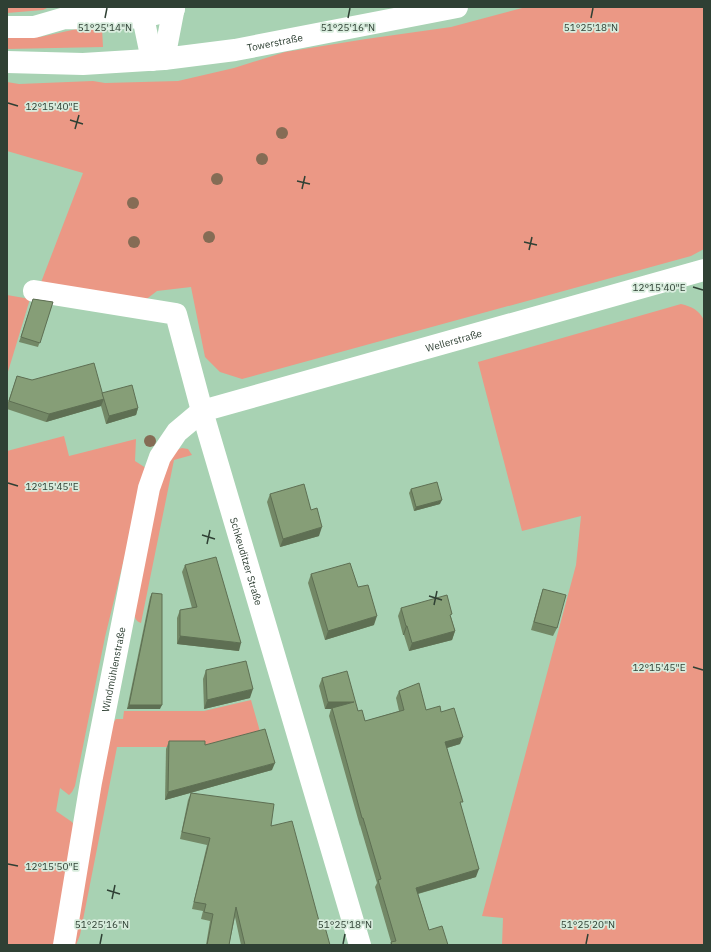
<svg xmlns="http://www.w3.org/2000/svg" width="711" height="952" viewBox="0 0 711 952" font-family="'IBM Plex Sans',sans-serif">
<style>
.green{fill:#eb9885}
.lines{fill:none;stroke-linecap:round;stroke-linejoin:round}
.street{stroke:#fff;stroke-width:22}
.secondary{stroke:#fff;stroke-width:22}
.highway{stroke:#fff;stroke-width:22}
.tree{fill:#856c55}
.wall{fill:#738866}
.shaded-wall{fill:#5e6f53}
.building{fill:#869e77;stroke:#5e6f53}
.ticks{fill:none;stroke:#2f4034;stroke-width:1.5}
.labels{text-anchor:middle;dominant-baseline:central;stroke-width:3.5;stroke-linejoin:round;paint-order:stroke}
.street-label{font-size:10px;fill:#2f4034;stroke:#d8ecdd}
.ticks-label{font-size:10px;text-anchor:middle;fill:#2f4034;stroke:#d8ecdd;stroke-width:3.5;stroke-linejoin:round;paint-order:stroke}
</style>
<rect width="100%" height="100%" fill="#a8d2b3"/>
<g class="green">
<polygon points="7,7 49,7 43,10 7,13"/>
<polygon points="526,7 704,7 704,249 691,256 242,379 220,372 205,357 191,287 157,291 144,301 40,285 83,173 7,151 7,82 19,84 93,81 105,83 178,81 234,68 285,52 366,39 451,27"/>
<polygon points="86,27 102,28 103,47 7,49 7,38 40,37"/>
<polygon points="7,295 30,299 7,375"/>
<path d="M681 304C692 307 698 309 704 320V945H502L503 918 482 916 576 565 581 516 522 531 478 362Z"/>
<polygon points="64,436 69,456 136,439 135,461 149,470 124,559 105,637 75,786 72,792 69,795 60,788 56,811 72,822 76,828 57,945 7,945 7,451"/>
<path d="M182 448 188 449 192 455 174 460 141 623C136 621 135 619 134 613L159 481 173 451Z"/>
<polygon points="251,700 261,735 216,747 117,747 80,935 76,945 70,945 113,723 116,719 123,719 124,711 204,711"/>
</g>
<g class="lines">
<g class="street">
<path id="s1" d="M34 291 176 314 202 411 360 945"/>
<path id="s2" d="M64 945 91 782 149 488 160 457 177 432 202 411 704 270"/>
</g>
<g class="secondary">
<polyline points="142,7 143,17 152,60"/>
<path id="s3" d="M174 7 164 59 235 50 457 7"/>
</g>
<g class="highway">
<polyline points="7,27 34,27 65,18 105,19 143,17 174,9"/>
<polyline points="7,62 83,64 164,59"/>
</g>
</g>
<g class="tree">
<circle cx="282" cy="133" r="6"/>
<circle cx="262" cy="159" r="6"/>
<circle cx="217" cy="179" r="6"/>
<circle cx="133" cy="203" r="6"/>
<circle cx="209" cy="237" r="6"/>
<circle cx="134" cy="242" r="6"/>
<circle cx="150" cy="441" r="6"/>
</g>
<g class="wall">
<polygon points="33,299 53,302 38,347 19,342"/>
<polygon points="17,376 32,380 102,393 138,408 136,415 106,424 101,406 46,422 7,409 7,405"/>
<polygon points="411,489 440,504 414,511 409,493"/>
<polygon points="270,494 311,510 319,536 280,547 267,502"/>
<polygon points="185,565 239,651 177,644 177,618 180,610 192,608 182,572"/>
<polygon points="311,574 358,587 374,625 325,640 308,583"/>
<polygon points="543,589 557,628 553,636 531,630 540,598"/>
<polygon points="152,593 160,709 127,709 150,597"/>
<polygon points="401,608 451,617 455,631 452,640 409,651 404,635 403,635 398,616"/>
<polygon points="206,670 250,698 204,709 203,679"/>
<polygon points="322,678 358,711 365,721 399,711 396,698 399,691 426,710 441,712 460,744 447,748 461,806 476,877 418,894 429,930 448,945 390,945 391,942 375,887 377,883 360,825 360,826 329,716 331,709 325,709 319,686"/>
<polygon points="169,741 205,745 272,770 165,800 166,749"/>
<polygon points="191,793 271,826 319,921 330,945 241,945 235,917 229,945 206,945 210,921 201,919 203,911 192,909 207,845 180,839 188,800"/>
</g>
<g class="shaded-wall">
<polygon points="104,399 101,406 46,422 49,414"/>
<polygon points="138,408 136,415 106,424 109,416"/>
<polygon points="442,500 440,504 414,511 416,507"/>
<polygon points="322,527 319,536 280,547 283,539"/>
<polygon points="377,616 374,625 325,640 328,631"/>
<polygon points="406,626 407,626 404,635 403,635"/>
<polygon points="455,631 452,640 409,651 412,643"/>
<polygon points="180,636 241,643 239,651 177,644"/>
<polygon points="253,689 250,698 204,709 207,700"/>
<polygon points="328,702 354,702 332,708 331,709 325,709"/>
<polygon points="129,705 162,705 160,709 127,709"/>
<polygon points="463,737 460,744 443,749 445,742"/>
<polygon points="275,763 272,770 165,800 168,792"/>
<polygon points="479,869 476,877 413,895 416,888"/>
</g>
<g class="building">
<polygon points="33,299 53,302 40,343 21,337"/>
<polygon points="94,363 104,399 49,414 9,401 17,376 32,380"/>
<polygon points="132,385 138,408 109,416 102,393"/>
<polygon points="437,482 442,500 416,507 411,489"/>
<polygon points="304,484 311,510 317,508 322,527 283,539 270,494"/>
<polygon points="216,557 241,643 180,636 180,610 197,607 185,565"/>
<polygon points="350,563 358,587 368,585 377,616 328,631 311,574"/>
<polygon points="543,589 566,595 557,628 534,622"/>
<polygon points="152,593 162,594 162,705 129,705"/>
<polygon points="447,595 452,614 450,615 455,631 412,643 407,626 406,626 401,608"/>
<polygon points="246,661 253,689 207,700 206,670"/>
<polygon points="347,671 358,711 362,710 365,721 404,710 399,691 419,683 426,710 440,706 441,712 454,708 463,737 445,742 463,802 460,802 479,869 416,888 429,930 442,926 448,945 392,945 391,942 396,941 378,880 381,879 363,818 362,818 332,708 354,702 328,702 322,678"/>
<polygon points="265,729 275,763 168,792 169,741 205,741 205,745"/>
<polygon points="191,793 274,804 271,826 292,821 319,921 323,920 330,945 245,945 236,907 229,945 207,945 213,914 204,912 206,904 194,902 210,838 182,832"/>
</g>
<path class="ticks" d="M105 18 107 8M348 18 350 8M591 18 593 8M8 103 18 106M70 120 83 124M75 129 79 115M297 181 310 184M302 189 305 176M524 242 537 245M529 250 532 237M693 287 703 290M8 483 18 486M202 535 215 539M207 544 210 530M429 596 442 600M434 605 437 591M693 667 703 670M8 864 18 866M107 890 120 894M112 899 115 885M100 944 102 934M343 944 345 934M586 944 588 934"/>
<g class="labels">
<g class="street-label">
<text stroke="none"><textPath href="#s3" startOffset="165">Towerstraße</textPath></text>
<text stroke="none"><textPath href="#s2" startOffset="822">Wellerstraße</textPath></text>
<text stroke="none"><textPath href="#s1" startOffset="401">Schkeuditzer Straße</textPath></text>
<text stroke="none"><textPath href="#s2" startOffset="280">Windmühlenstraße</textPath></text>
</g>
</g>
<g class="ticks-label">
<text x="105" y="31">51°25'14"N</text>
<text x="348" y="31">51°25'16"N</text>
<text x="591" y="31">51°25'18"N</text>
<text x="52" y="110">12°15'40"E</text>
<text x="659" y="291">12°15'40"E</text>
<text x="52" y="490">12°15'45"E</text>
<text x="659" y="671">12°15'45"E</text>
<text x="52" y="870">12°15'50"E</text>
<text x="102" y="928">51°25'16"N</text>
<text x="345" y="928">51°25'18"N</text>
<text x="588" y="928">51°25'20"N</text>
</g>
<rect width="711" height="952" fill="none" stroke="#2f4034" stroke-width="16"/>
</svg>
